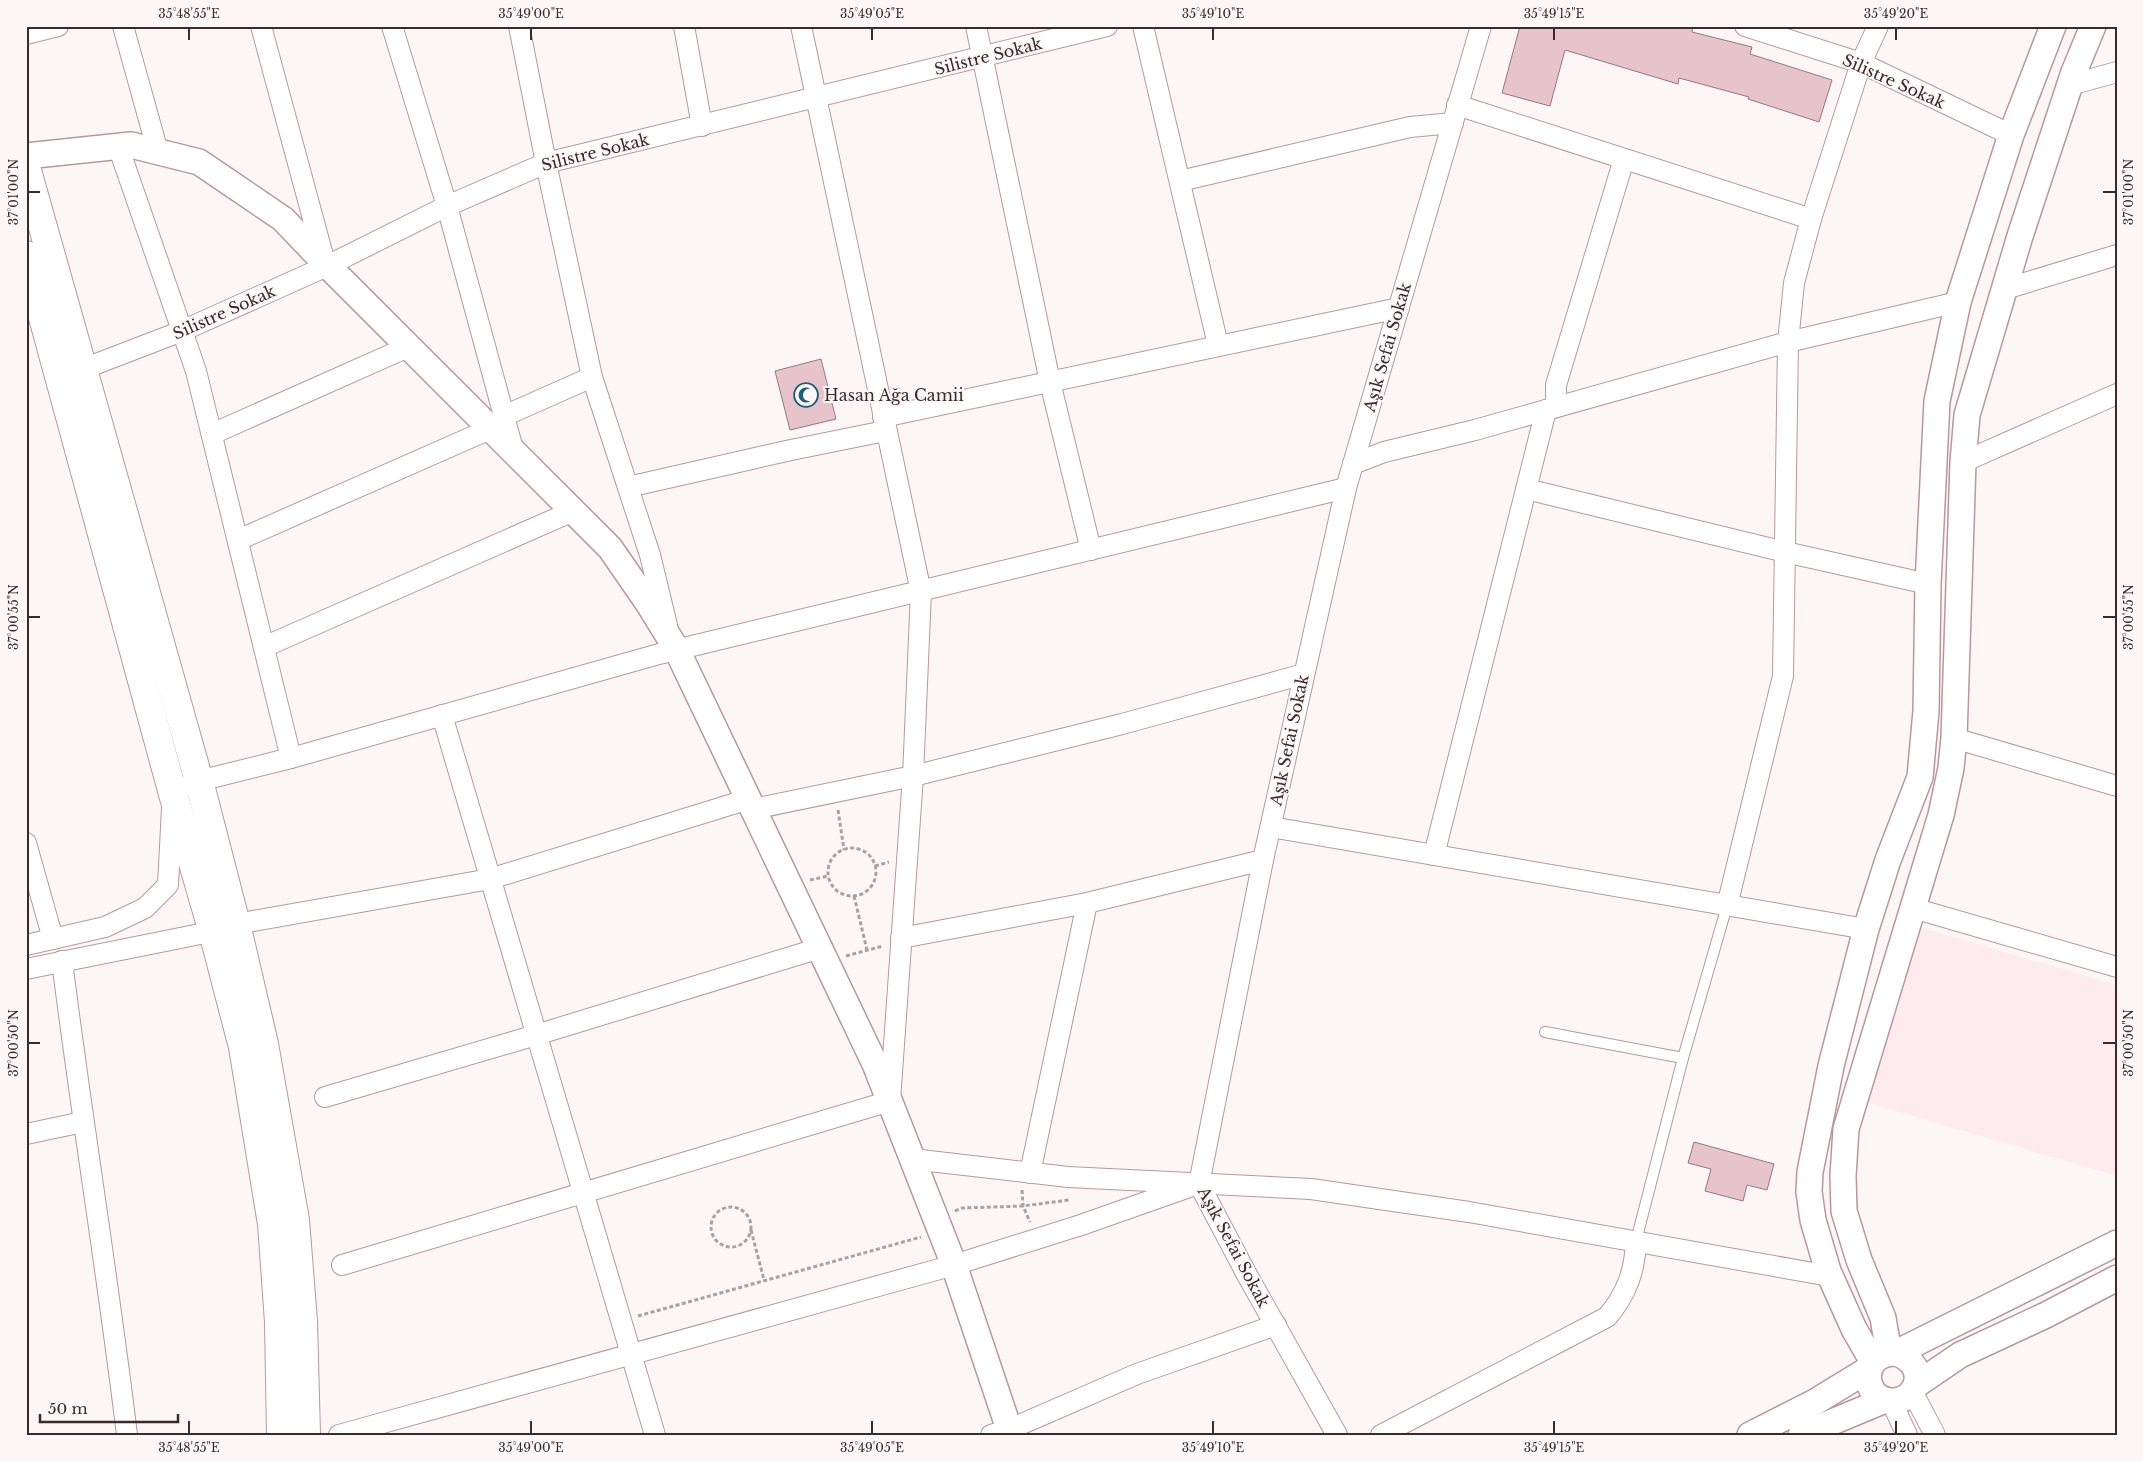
<svg xmlns="http://www.w3.org/2000/svg" width="2143" height="1461" viewBox="0 0 2143 1461" font-family="'Libre Baskerville',serif">
<style>
.built{fill:#fdebef}
.building{fill:#e7c4cb;stroke:#97777e}
.lines{fill:none;stroke-linecap:round;stroke-linejoin:round}
.service-casing{stroke:#b9979f;stroke-width:12}
.minor-casing{stroke:#b9979f;stroke-width:22}
.tertiary-casing{stroke:#b9979f;stroke-width:28}
.secondary-casing{stroke:#b9979f;stroke-width:30}
.path{stroke:#aba1a3;stroke-width:3;stroke-dasharray:4 2.5;stroke-linecap:butt}
.service{stroke:#fff;stroke-width:10}
.minor{stroke:#fff;stroke-width:20}
.tertiary{stroke:#fff;stroke-width:25}
.secondary{stroke:#fff;stroke-width:28}
.ticks{fill:none;stroke:#382a2d;stroke-width:2}
.labels{text-anchor:middle;dominant-baseline:central;stroke-width:4;stroke-linejoin:round;paint-order:stroke}
.street-label{font-size:16px;fill:#382a2d;stroke:#fdf6f7}
.poi-label{font-size:16px;fill:#382a2d;stroke:#fdf6f7;text-anchor:start}
.neatline{fill:none;stroke:#382a2d;stroke-width:2}
.ticks-label{font-size:12px;text-anchor:middle;fill:#382a2d}
</style>
<rect width="100%" height="100%" fill="#fdf6f7"/>
<polygon class="built" points="1919,927 2117,985 2117,1176 1869,1103"/>
<g class="building">
<polygon points="1520,26 1693,26 1692,32 1752,47 1750,54 1832,80 1819,122 1748,99 1749,97 1679,78 1678,84 1565,50 1550,106 1502,93"/>
<polygon points="821,359 836,419 790,430 775,371"/>
<polygon points="1694,1142 1774,1164 1767,1190 1747,1185 1743,1201 1705,1191 1711,1169 1688,1163"/>
</g>
<g class="lines">
<g class="service-casing">
<g id="service">
<polyline points="1545,1032 1683,1058"/>
<polyline points="1636,1241 1683,1058 1727,906"/>
</g>
</g>
<g class="minor-casing">
<g id="minor">
<polyline points="123,26 158,152"/>
<polyline points="261,26 325,263"/>
<polyline points="392,26 447,206 514,453"/>
<polyline points="519,26 546,163 592,377 650,555 667,625"/>
<polyline points="684,26 702,126"/>
<polyline points="976,26 1050,382 1091,550"/>
<polyline points="1143,26 1218,345"/>
<polyline points="1745,26 1861,63 2011,135"/>
<polyline points="26,34 58,26"/>
<polyline points="2070,85 2117,72"/>
<polyline points="1457,105 1811,219"/>
<polyline points="118,146 196,371 291,758"/>
<polyline points="1180,181 1410,127 1453,123"/>
<polyline points="2002,290 2117,255"/>
<polyline points="83,369 182,331 327,266 447,206 546,163 1107,26"/>
<polyline points="1556,407 1556,385 1624,159"/>
<polyline points="883,417 1399,308"/>
<polyline points="212,434 408,347"/>
<polyline points="1963,462 2117,394"/>
<polyline points="1353,464 1384,452 1475,430 1788,342 1958,302"/>
<polyline points="628,487 791,450 885,431"/>
<polyline points="1526,489 1785,552 1928,584"/>
<polyline points="238,540 490,429 504,416 592,377"/>
<polyline points="264,647 573,511"/>
<polyline points="442,715 655,1435"/>
<polyline points="1954,738 2117,786"/>
<polyline points="188,786 199,781 291,758 659,654 1346,488"/>
<polyline points="753,809 913,776 1122,724 1304,674"/>
<polyline points="1271,827 1866,929"/>
<polyline points="26,843 53,939"/>
<polyline points="1434,855 1546,410"/>
<polyline points="1727,906 1783,676 1788,342 1794,283 1811,219 1861,63 1878,26"/>
<polyline points="1913,908 2117,967"/>
<polyline points="236,924 490,879 749,799"/>
<polyline points="901,938 1087,903 1263,860"/>
<polyline points="26,945 105,927 145,908 168,885 172,808"/>
<path d="M62 961C82 1120 108 1277 127 1435"/>
<polyline points="26,969 225,929"/>
<polyline points="325,1097 536,1035 820,948"/>
<polyline points="26,1134 83,1122"/>
<polyline points="912,1159 1068,1177 1311,1189 1469,1212 1830,1276"/>
<polyline points="1030,1173 1087,903"/>
<polyline points="342,1265 890,1101 913,776 921,592 801,26"/>
<polyline points="1912,1391 1935,1435"/>
<polyline points="1891,1401 1907,1435"/>
<polyline points="339,1435 954,1265 1081,1225 1189,1187"/>
<polyline points="991,1435 1010,1429 1137,1374 1276,1325"/>
<polyline points="1337,1435 1246,1273 1199,1184 1263,860 1346,488 1481,26"/>
<path d="M1381 1435 1607 1317C1627 1294 1635 1270 1636 1241"/>
</g>
</g>
<g class="tertiary-casing">
<g id="tertiary">
<polyline points="26,156 131,145 199,162 283,219 325,263 610,548 648,603 677,650 875,1064 954,1265 1011,1435"/>
<polyline points="1889,1353 1883,1318 1859,1260 1844,1211 1843,1176 1846,1129 1941,815 1951,768 1954,738 1963,462 1967,415 2020,236 2074,72 2093,26"/>
<path d="M1896 1353C1912 1358 1923 1373 1914 1389 1910 1395 1905 1399 1899 1400 1864 1409 1854 1353 1896 1353L2117 1243"/>
<polyline points="1873,1362 1854,1329 1828,1271 1813,1220 1809,1192 1810,1172 1831,1066 1866,929 1888,860 1920,777 1926,711 1928,584 1937,401 1958,302 2011,135 2053,26"/>
<polyline points="1916,1385 1960,1355 2046,1315 2117,1278"/>
<polyline points="1750,1435 1815,1402 1869,1369"/>
<polyline points="1801,1435 1885,1400"/>
</g>
</g>
<g class="secondary-casing">
<g id="secondary">
<polyline points="26,167 199,781 236,924 264,1044 295,1220 303,1321 306,1435"/>
<polyline points="26,255 173,794 213,932 243,1047 272,1224 279,1322 281,1435"/>
</g>
</g>
<g class="path">
<polyline points="838,810 844,850"/>
<circle cx="852" cy="872" r="24"/>
<polyline points="875,866 889,862"/>
<polyline points="810,880 828,876"/>
<polyline points="854,896 867,950"/>
<polyline points="846,956 883,946"/>
<polyline points="1022,1190 1023,1206 1030,1222"/>
<circle cx="731" cy="1227" r="20"/>
<polyline points="955,1211 962,1208 1023,1206 1069,1200"/>
<polyline points="751,1230 764,1280"/>
<polyline points="638,1316 921,1237"/>
</g>
<use href="#service" class="service"/>
<use href="#minor" class="minor"/>
<use href="#tertiary" class="tertiary"/>
<use href="#secondary" class="secondary"/>
</g>
<path class="ticks" d="M189 28V40M531 28V40M872 28V40M1213 28V40M1554 28V40M1896 28V40M28 192H40M2103 192H2116M28 617H40M2103 617H2116M28 1043H40M2103 1043H2116M189 1421V1434M531 1421V1434M872 1421V1434M1213 1421V1434M1554 1421V1434M1896 1421V1434"/>
<defs>
<g id="mosque-ring" transform="scale(1.25)"><circle r="9.5" fill="#fdf6f7" stroke="#1e5e73" stroke-width="1.5"/><path d="M3.5-4.9A6 6 0 1 0 3.5 4.9A5 5 0 1 1 3.5-4.9Z" fill="#1e5e73"/></g>
</defs>
<g fill-rule="evenodd">
<use href="#mosque-ring" x="806" y="395"/>
</g>
<g class="labels">
<g class="street-label">
<text transform="translate(988 56) rotate(-14)">Silistre Sokak</text>
<text transform="translate(1894 81) rotate(24)">Silistre Sokak</text>
<text transform="translate(595 152) rotate(-14)">Silistre Sokak</text>
<text transform="translate(224 312) rotate(-24)">Silistre Sokak</text>
<text transform="translate(1387 347) rotate(-74)">Aşık Sefai Sokak</text>
<text transform="translate(1289 740) rotate(-78)">Aşık Sefai Sokak</text>
<text transform="translate(1234 1247) rotate(62)">Aşık Sefai Sokak</text>
</g>
<g class="poi-label">
<text x="824" y="395">Hasan Ağa Camii</text>
</g>
</g>
<rect width="2143" height="1461" fill="none" stroke="#fdf6f7" stroke-width="55"/>
<path d="M40 1414v8h138v-8" fill="none" stroke="#382a2d" stroke-width="2.5"/>
<text x="48" y="1414" font-size="15" fill="#382a2d" stroke="#fdf6f7" stroke-width="4" paint-order="stroke">50 m</text>
<rect x="28" y="28" width="2088" height="1406" class="neatline"/>
<g class="ticks-label">
<text x="189" y="18">35°48'55"E</text>
<text x="531" y="18">35°49'00"E</text>
<text x="872" y="18">35°49'05"E</text>
<text x="1213" y="18">35°49'10"E</text>
<text x="1554" y="18">35°49'15"E</text>
<text x="1896" y="18">35°49'20"E</text>
<text transform="translate(14 192) rotate(-90)" y="4">37°01'00"N</text>
<text transform="translate(2129 192) rotate(-90)" y="4">37°01'00"N</text>
<text transform="translate(14 617) rotate(-90)" y="4">37°00'55"N</text>
<text transform="translate(2129 617) rotate(-90)" y="4">37°00'55"N</text>
<text transform="translate(14 1043) rotate(-90)" y="4">37°00'50"N</text>
<text transform="translate(2129 1043) rotate(-90)" y="4">37°00'50"N</text>
<text x="189" y="1452">35°48'55"E</text>
<text x="531" y="1452">35°49'00"E</text>
<text x="872" y="1452">35°49'05"E</text>
<text x="1213" y="1452">35°49'10"E</text>
<text x="1554" y="1452">35°49'15"E</text>
<text x="1896" y="1452">35°49'20"E</text>
</g>
</svg>
